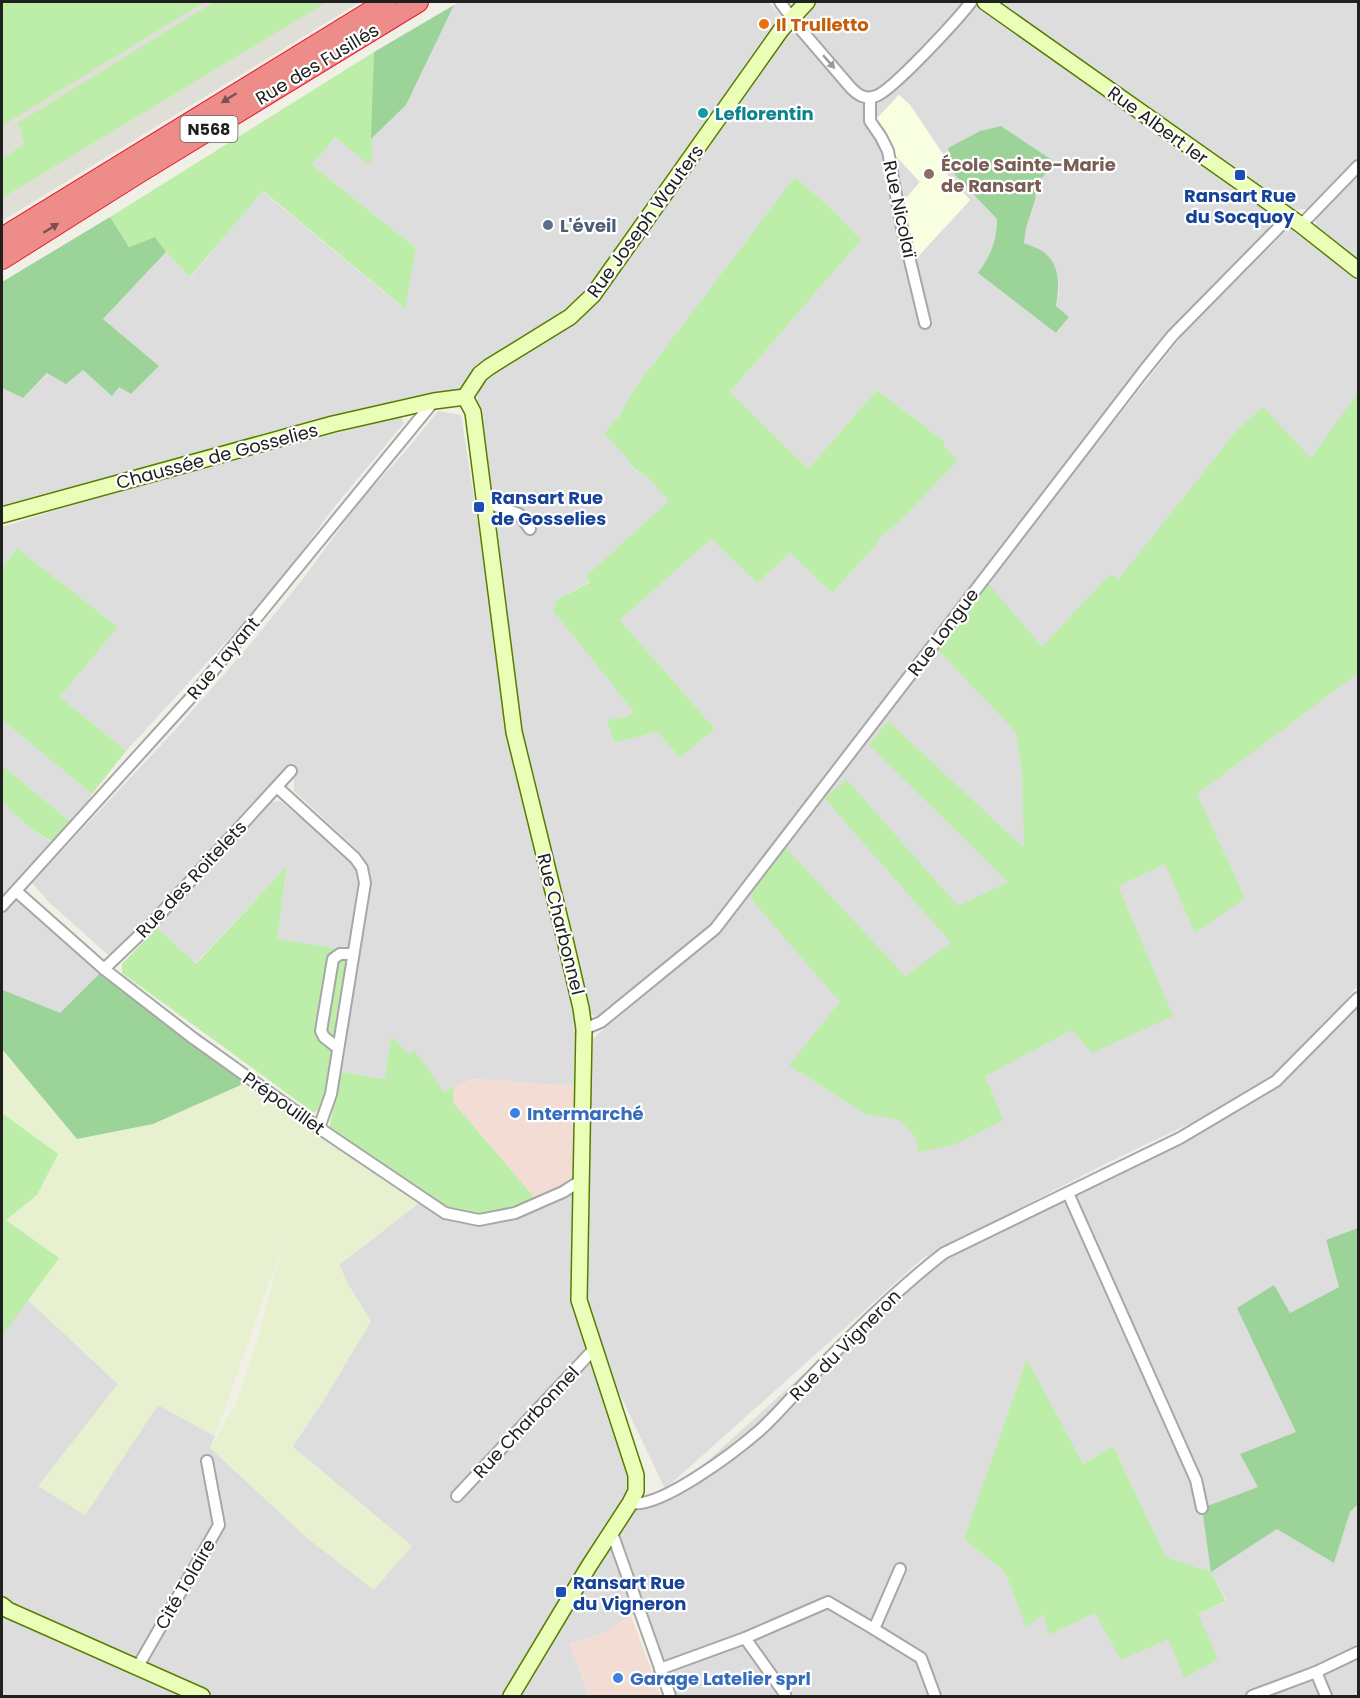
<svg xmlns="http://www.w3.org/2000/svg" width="1360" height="1698" viewBox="0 0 1360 1698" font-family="Poppins,sans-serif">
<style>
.residential{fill:#dedddd;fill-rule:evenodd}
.commercial{fill:#f3dcd4}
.education{fill:#f8ffe1}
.airport{fill:#e0dfd7}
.farmland{fill:#e7f1d0}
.grass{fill:#bceea9}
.forest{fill:#9cd398}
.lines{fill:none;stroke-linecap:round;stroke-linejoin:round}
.street-casing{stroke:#a7a7a7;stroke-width:14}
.secondary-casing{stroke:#557e00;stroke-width:18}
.highway-casing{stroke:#e81b33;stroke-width:22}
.street{stroke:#fff;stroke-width:10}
.secondary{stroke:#ebfeb7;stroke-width:15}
.highway{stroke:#ed8c89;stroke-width:20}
.oneway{fill:#9b9b9b}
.oneway2{fill:#7c514f}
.food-dot{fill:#e8710a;stroke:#fff;stroke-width:2}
.culture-dot{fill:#0f9aa8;stroke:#fff;stroke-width:2}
.education-dot{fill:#8d6e63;stroke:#fff;stroke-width:2}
.transit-dot{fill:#1a4fb4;stroke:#fff;stroke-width:2}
.service-dot{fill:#5c6f8a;stroke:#fff;stroke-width:2}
.shop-dot{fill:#3f7fe0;stroke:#fff;stroke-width:2}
.labels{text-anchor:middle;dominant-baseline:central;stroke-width:4.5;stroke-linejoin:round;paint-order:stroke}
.shield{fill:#fff;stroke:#636363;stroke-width:1.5}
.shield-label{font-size:16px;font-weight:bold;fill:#202020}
.food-label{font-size:18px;font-weight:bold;fill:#c56008;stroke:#fff;text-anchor:start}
.street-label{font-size:18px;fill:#202020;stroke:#fff}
.culture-label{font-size:18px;font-weight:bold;fill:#0d838f;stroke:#fff;text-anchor:start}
.education-label{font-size:18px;font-weight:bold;fill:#785e54;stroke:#fff;text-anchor:start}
.transit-label{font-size:18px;font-weight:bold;fill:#164399;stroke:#fff;text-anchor:start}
.service-label{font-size:18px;font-weight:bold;fill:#4e5e75;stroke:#fff;text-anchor:start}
.shop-label{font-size:18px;font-weight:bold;fill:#366cbe;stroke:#fff;text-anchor:start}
</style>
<rect width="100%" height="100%" fill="#f1f0e6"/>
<g class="residential">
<polygon points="461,2 768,2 779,13 780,20 582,298 563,317 458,392 2,510 2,388 23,398 48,373 83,370 112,396 119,387 131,394 159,366 103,319 166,252 191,277 262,191 403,308 415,247 312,165 335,137 368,163 371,139 406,105 454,5"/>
<polygon points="816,2 967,2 887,85 875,92 864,93 857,88 801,22 803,15"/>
<polygon points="994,2 1358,2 1358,159 1308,209 1292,210"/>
<path d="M979 4 1254 199 1273 213 1276 219 1275 225 1164 338 1149 356 714 924 614 1007 601 1016H594L589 1012 519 729 501 572 477 401 480 384 494 370 569 324 594 301 782 36 790 33 800 35 852 94 864 105 867 124 883 146 922 325 928 324 902 214 891 150 886 137 874 119 873 109 876 102 891 93 976 5ZM899 95 910 105 949 163 943 170 970 200 915 259 901 204 920 182 892 152 885 129 876 120ZM1001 126 1055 162 1037 184 1035 200 1026 228 1024 243 1047 255 1058 276 1059 292 1056 306 1069 317 1057 333 979 273 991 255 997 234V219L953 173 948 149 980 131ZM796 178 836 213 861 240 730 392 808 469 877 390 944 441 945 447 956 461 899 522 881 536 876 545 832 593 790 553 757 583 711 539 620 620 715 729 680 758 657 732 614 743 608 721 626 717 634 712 552 608 557 605 556 600 590 581 586 576 670 501 649 479 631 467 633 464 604 433 618 417 638 384 694 313 738 252Z"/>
<polygon points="1358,173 1358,264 1316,228 1316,219 1318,214"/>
<path d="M1290 227 1358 276V986L1278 1076 1358 1004V1228L1326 1241 1339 1287 1290 1313 1296 1432 1259 1487 1202 1508 1212 1571 1277 1529 1334 1563 1350 1512 1358 1504V1696H669L618 1537 626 1510 611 1533 639 1611 605 1632 570 1644 589 1696H2V1336L27 1299 118 1384 39 1486 85 1515 158 1405 215 1436 210 1448 412 1546 292 1447 322 1403 371 1321 349 1286 339 1265 424 1199 445 1213H515L582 1179 590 1041 698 951 750 890 897 701 987 582 1194 321ZM1250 1095 1068 1193 972 1240 854 1328 679 1487 627 1506 636 1475 591 1333 665 1489 922 1259 1109 1162ZM1006 1423 1083 1464 1113 1446 1166 1557 1211 1572 1227 1601 1198 1614 1095 1613 1049 1635 1043 1613 1026 1626 1005 1572 964 1539Z"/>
<polygon points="438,411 461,415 484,563 489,568 485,576 510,747 540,876 571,992 575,1030 574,1086 473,1079 444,1092 415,1052 409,1056 391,1037 385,1079 340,1072 370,889 369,869 362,854 294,791 294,779 297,775 289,767 119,947 108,955 49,902 32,883 176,729 253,641 306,575 359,502 404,453"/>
<polygon points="400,416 404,423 331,511 279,584 126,751 60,697 118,627 17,548 2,567 2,527 86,501"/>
<polygon points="2,720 92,794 74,825 2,765"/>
<polygon points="280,801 362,868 353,954 277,939 287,866 195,964 157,928 272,802"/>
<polygon points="2,802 41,836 57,844 2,904"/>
<polygon points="16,891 104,969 60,1014 3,990 2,992 2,907"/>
</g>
<g class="commercial">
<polygon points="473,1079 574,1086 584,1091 582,1180 539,1203 453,1102 454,1087"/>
<polygon points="631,1616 661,1696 589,1696 570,1644 605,1632"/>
</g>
<polygon class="education" points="899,95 910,105 949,163 943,170 970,200 915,260 901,204 920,182 892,152 885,129 875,120"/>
<polygon class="airport" points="2,2 360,2 2,221"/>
<polygon class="farmland" points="2,1049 77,1139 153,1124 252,1080 424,1199 339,1265 349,1286 371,1321 322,1403 292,1446 412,1546 374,1590 307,1538 210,1448 235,1405 260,1331 284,1241 215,1436 158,1405 85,1515 38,1486 118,1384 27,1299 58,1258 6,1220 37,1195 57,1154 2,1113"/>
<g class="grass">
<polygon points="2,2 204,2 2,126"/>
<polygon points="214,2 327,2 2,198 2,159 24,144 18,123"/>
<polygon points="374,52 372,160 368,164 335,137 312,165 416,248 405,309 263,191 190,277 166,252 155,237 129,247 110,217"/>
<polygon points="795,177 836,213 861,240 730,392 808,469 877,390 944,441 945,447 957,461 899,522 881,536 876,545 832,593 790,553 757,583 711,539 620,620 715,729 680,758 657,732 614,743 607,720 626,717 634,712 552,609 556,605 556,600 590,582 586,576 669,501 649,479 631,466 632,464 604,433 618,417 638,384"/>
<polygon points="1358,392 1358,673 1197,794 1245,898 1195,933 1165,864 1118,886 1173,1016 1092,1053 1072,1030 985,1076 1003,1120 954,1145 918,1152 916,1138 900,1120 865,1114 789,1065 840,1002 753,901 750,890 785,847 905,976 951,943 824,798 847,780 958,906 1008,882 869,745 888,721 1024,848 1022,772 1016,732 936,648 987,582 1042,647 1110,574 1118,580 1237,430 1263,407 1311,458"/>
<polygon points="17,548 118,627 60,697 126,751 92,794 2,720 2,567"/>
<path d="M2 765 74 825 54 842C33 833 18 816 2 802Z"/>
<polygon points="287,866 277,939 353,951 329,1100 314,1113 122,973 122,964 157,928 196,964"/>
<polygon points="391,1036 409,1055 415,1051 444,1092 454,1087 453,1102 539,1203 479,1220 433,1200 329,1130 340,1072 385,1079"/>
<polygon points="2,1113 58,1154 37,1195 6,1220 59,1258 2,1336"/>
<polygon points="1027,1359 1083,1464 1113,1446 1166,1557 1211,1572 1226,1601 1198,1614 1218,1659 1184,1678 1168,1639 1121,1660 1095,1613 1049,1635 1043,1614 1026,1627 1005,1572 964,1539"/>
</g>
<g class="forest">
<polygon points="454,5 406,105 371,139 374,52"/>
<path d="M1001 126 1055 162 1037 184 1035 200 1026 228 1024 243C1031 246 1041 249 1046 254 1061 267 1059 289 1056 306L1069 317 1056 333 978 273C991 255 997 241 997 219L953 173 948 148 980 131Z"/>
<polygon points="110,217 129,247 155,237 166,252 103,319 159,366 131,394 119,387 112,396 83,370 66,384 47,373 23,398 2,388 2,282"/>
<polygon points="104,969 252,1080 153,1124 77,1139 2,1049 2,992 3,990 60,1013"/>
<polygon points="1358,1228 1358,1504 1350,1512 1334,1563 1277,1529 1211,1572 1202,1508 1258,1487 1240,1454 1296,1432 1237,1308 1274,1285 1290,1313 1339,1287 1326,1240"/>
</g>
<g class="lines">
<g class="street-casing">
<g id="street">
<path d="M780 2 797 25 851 88C858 95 865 100 876 96 893 90 958 19 971 2"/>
<polyline points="870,98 870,121 881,137 888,151 901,223 925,323"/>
<polyline points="1301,225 1358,166"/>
<polyline points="485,502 519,514 530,529"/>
<polyline points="277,787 355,858 362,868 365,883 331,1094 319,1128"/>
<polyline points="16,891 104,969 193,1038 319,1128 445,1213 479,1220 515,1213 563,1192 582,1180"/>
<polyline points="2,906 194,694 434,401"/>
<polyline points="104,969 152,923 291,771"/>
<polyline points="584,1029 601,1022 715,929 1143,372 1172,336 1288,218"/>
<polyline points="338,1048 324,1037 321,1031 333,959 340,954 353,954"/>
<polyline points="1068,1193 1196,1480 1202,1508"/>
<polyline points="457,1496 595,1348"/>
<path d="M630 1503C659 1510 736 1451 759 1431 777 1415 793 1395 810 1378 852 1334 896 1290 944 1253L1180 1138 1276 1081 1358 998"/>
<polyline points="612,1533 670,1696"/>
<polyline points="900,1569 874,1629 921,1658 935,1696"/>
<polyline points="745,1638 785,1694"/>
<polyline points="137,1668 219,1525 207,1461"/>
<polyline points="660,1669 745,1638 828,1602 874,1629"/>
<polyline points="1316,1672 1326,1696"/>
<polyline points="1252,1696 1316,1672 1358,1652"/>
</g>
</g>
<g class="secondary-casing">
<g id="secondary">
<polyline points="985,2 1301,225 1358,270"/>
<polyline points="465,397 473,412 514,732 566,944 581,1008 584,1029 579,1300 636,1475 636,1491 630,1503 589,1566 511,1696"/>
<polyline points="465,397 480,374 489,367 570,317 593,295 781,30 807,2"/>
<polyline points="2,515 333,424 434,401 465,397"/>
<polyline points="2,1605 8,1610 202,1696"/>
</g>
</g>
<g class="highway-casing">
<g id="highway">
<polyline points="2,238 386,2"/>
<polyline points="2,259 140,172 418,2"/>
</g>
</g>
<use href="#street" class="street"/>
<use href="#secondary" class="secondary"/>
<use href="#highway" class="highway"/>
</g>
<defs><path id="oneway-solid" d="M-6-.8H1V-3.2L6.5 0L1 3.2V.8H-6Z" transform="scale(1.5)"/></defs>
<use class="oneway" href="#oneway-solid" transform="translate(829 62) rotate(49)"/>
<g class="oneway2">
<use href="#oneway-solid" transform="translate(229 98) rotate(148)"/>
<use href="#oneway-solid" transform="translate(51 228) rotate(-32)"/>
</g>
<circle class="food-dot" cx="764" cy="24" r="6"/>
<circle class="culture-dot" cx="703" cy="113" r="6"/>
<circle class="education-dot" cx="929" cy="174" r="6"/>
<g class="transit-dot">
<rect x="1234" y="169" width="12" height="12" rx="3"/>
<rect x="473" y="501" width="12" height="12" rx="3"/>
<rect x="555" y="1586" width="12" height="12" rx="3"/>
</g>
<circle class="service-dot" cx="548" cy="225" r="6"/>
<g class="shop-dot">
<circle cx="515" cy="1113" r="6"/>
<circle cx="618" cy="1678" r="6"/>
</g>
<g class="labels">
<rect class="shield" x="180.5" y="116" width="57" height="26" rx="4.5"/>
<g class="shield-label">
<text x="209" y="129">N568</text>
</g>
<g class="food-label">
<text x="776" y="24">Il Trulletto</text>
</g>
<g class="street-label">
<text transform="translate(317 64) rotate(-31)">Rue des Fusillés</text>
<text transform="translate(1158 125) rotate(36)">Rue Albert Ier</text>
<text transform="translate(900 209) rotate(78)">Rue Nicolaï</text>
<text transform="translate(645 221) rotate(-54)">Rue Joseph Wauters</text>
<text transform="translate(217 456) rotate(-15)">Chaussée de Gosselies</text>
<text transform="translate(943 632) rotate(-53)">Rue Longue</text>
<text transform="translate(223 658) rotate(-50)">Rue Tayant</text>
<text transform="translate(191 879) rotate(-47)">Rue des Roitelets</text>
<text transform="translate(561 924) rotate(76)">Rue Charbonnel</text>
<text transform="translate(284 1103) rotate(35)">Prépouillet</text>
<text transform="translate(845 1345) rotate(-45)">Rue du Vigneron</text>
<text transform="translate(526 1422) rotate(-47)">Rue Charbonnel</text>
<text transform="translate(185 1584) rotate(-60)">Cité Tolaire</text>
</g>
<g class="culture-label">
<text x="715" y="113">Leflorentin</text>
</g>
<g class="education-label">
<text x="941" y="164">École Sainte-Marie<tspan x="941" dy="21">de Ransart</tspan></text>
</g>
<g class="transit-label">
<text x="1240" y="195" text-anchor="middle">Ransart Rue<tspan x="1240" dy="21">du Socquoy</tspan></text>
<text x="491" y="497">Ransart Rue<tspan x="491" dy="21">de Gosselies</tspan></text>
<text x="573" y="1582">Ransart Rue<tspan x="573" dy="21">du Vigneron</tspan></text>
</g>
<g class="service-label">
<text x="560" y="225">L'éveil</text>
</g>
<g class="shop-label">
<text x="527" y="1113">Intermarché</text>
<text x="630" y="1678">Garage Latelier sprl</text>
</g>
</g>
<rect width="1360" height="1698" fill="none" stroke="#202020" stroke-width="6"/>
</svg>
